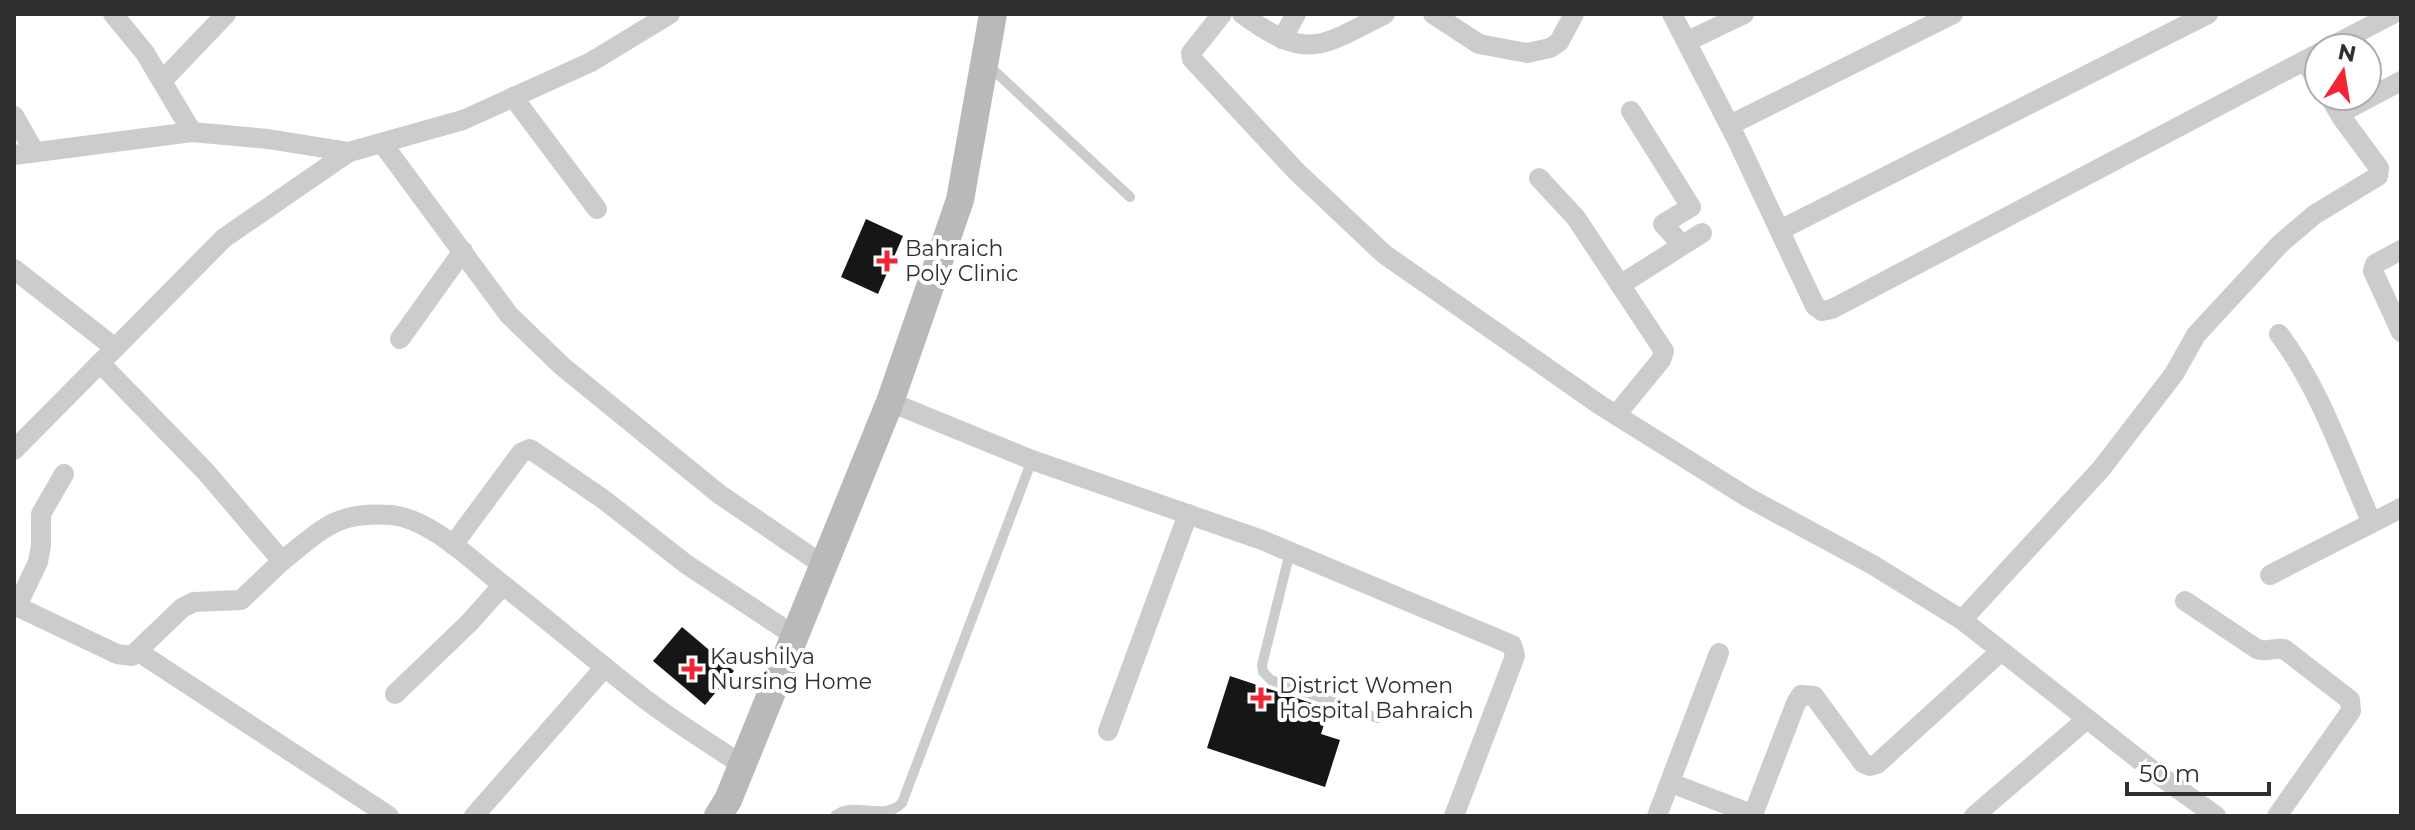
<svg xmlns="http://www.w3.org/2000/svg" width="2415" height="830" viewBox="0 0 2415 830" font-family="Montserrat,sans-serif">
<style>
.building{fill:#161616}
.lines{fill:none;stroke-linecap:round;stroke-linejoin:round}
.lane{stroke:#ccc;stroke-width:10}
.street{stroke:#ccc;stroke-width:20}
.secondary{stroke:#b9b9b9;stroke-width:28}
.poi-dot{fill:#f32433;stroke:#fff;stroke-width:3}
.labels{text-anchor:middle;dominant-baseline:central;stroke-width:8;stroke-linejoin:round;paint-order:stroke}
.poi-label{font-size:22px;fill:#2f2f2f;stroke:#fff;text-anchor:start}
</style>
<rect width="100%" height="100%" fill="#fff"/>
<g class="building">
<polygon points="866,219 903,236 878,294 841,277"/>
<polygon points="682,627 734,671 705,705 653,661"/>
<polygon points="1230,676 1329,709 1321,734 1340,740 1325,787 1207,748"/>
</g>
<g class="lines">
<g class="lane">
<polyline points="989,66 1130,197"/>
<polyline points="1290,552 1262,665 1263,672 1271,680 1378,718"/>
<path d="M835 816C853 800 884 822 902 803L1032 460"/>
</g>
<g class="street">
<polyline points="113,14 145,53 192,132"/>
<polyline points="1222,14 1191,53 1192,59 1296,171 1384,254 1600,405 1747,497 1873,565 1962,620 2101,469 2174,374 2196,335 2280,244 2314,215 2378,176 2379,168 2342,118 2348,109 2401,81"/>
<path d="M1242 14C1307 61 1319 48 1385 14"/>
<polyline points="1433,14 1479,44 1527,53 1550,48 1559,42 1574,14"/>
<polyline points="1672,14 1737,140 1815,306 1822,311 1832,309 2319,53"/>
<polyline points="1282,39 1296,14"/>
<polyline points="1688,41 1744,14"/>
<polyline points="2328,48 2393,14"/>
<polyline points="2304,61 2319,82"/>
<polyline points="162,81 226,14"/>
<polyline points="2329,96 2342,118"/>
<polyline points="513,97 597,209"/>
<polyline points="1631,111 1691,207 1663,224 1682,245"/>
<polyline points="14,116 34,151"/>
<polyline points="1730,125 1953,14"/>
<polyline points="382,143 509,315 562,366 719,494 823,565"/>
<polyline points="14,155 192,132 268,139 349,152 463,120 591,62 670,14"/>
<polyline points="1539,178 1576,218 1664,351 1661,360 1616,415"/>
<polyline points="1780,230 2208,14"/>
<polyline points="2401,250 2375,264 2373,271 2401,332"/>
<polyline points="14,269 115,348"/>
<polyline points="1620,285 1702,233"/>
<path d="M2279 334C2321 390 2343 459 2372 523"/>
<polyline points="400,339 463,251"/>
<path d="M100 363 206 472 282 561C322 530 335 511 390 515 430 518 472 561 503 585 548 620 591 657 636 692 669 719 707 741 742 765"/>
<polyline points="890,402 1032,460 1262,540 1512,645 1515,656 1454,816"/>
<polyline points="14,450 224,238 349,152"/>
<polyline points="453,545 521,453 530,449 603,499 686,564 795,636"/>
<polyline points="2270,575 2401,508"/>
<path d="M2185 601 2257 649C2266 653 2274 647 2284 649L2350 700 2351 711 2277 816"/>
<polyline points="14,605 117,654 132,656 182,608 194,602 241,600 282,561"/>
<polyline points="17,606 38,562 41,545 41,514 64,474"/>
<polyline points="1962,620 2156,773 2216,816"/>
<polyline points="137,651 389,816"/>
<polyline points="395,694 469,623 503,585"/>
<polyline points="1108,731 1188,514"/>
<polyline points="1671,783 1749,813 1754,812 1796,703 1801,695 1814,696 1863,763 1870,766 1877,764 2001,651"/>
<polyline points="474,816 605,667"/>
<polyline points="1657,816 1719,653"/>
<polyline points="1974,816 2087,719"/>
</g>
<polyline class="secondary" points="718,816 728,800 890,402 960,200 993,14"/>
</g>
<g class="poi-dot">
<path d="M883 249h8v8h8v8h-8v8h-8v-8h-8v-8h8z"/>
<path d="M688 657h8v8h8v8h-8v8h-8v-8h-8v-8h8z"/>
<path d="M1257 686h8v8h8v8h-8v8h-8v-8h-8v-8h8z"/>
</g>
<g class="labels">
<g class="poi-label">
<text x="905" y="248">Bahraich<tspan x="905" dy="25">Poly Clinic</tspan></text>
<text x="710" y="656">Kaushilya<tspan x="710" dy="25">Nursing Home</tspan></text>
<text x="1279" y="685">District Women<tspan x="1279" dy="25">Hospital Bahraich</tspan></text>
</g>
</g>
<rect width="2415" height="830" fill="none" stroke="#2f2f2f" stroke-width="32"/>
<g transform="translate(2343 72) rotate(12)"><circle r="38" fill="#ffffff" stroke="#acacac" stroke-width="2"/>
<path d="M0-6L14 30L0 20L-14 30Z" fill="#f32433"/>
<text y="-12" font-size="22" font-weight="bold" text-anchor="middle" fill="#2f2f2f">N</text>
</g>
<path d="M2127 782v12h142v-12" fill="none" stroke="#2f2f2f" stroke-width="4"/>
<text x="2139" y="782" font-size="24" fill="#2f2f2f" stroke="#ffffff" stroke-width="6" paint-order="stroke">50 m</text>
</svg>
